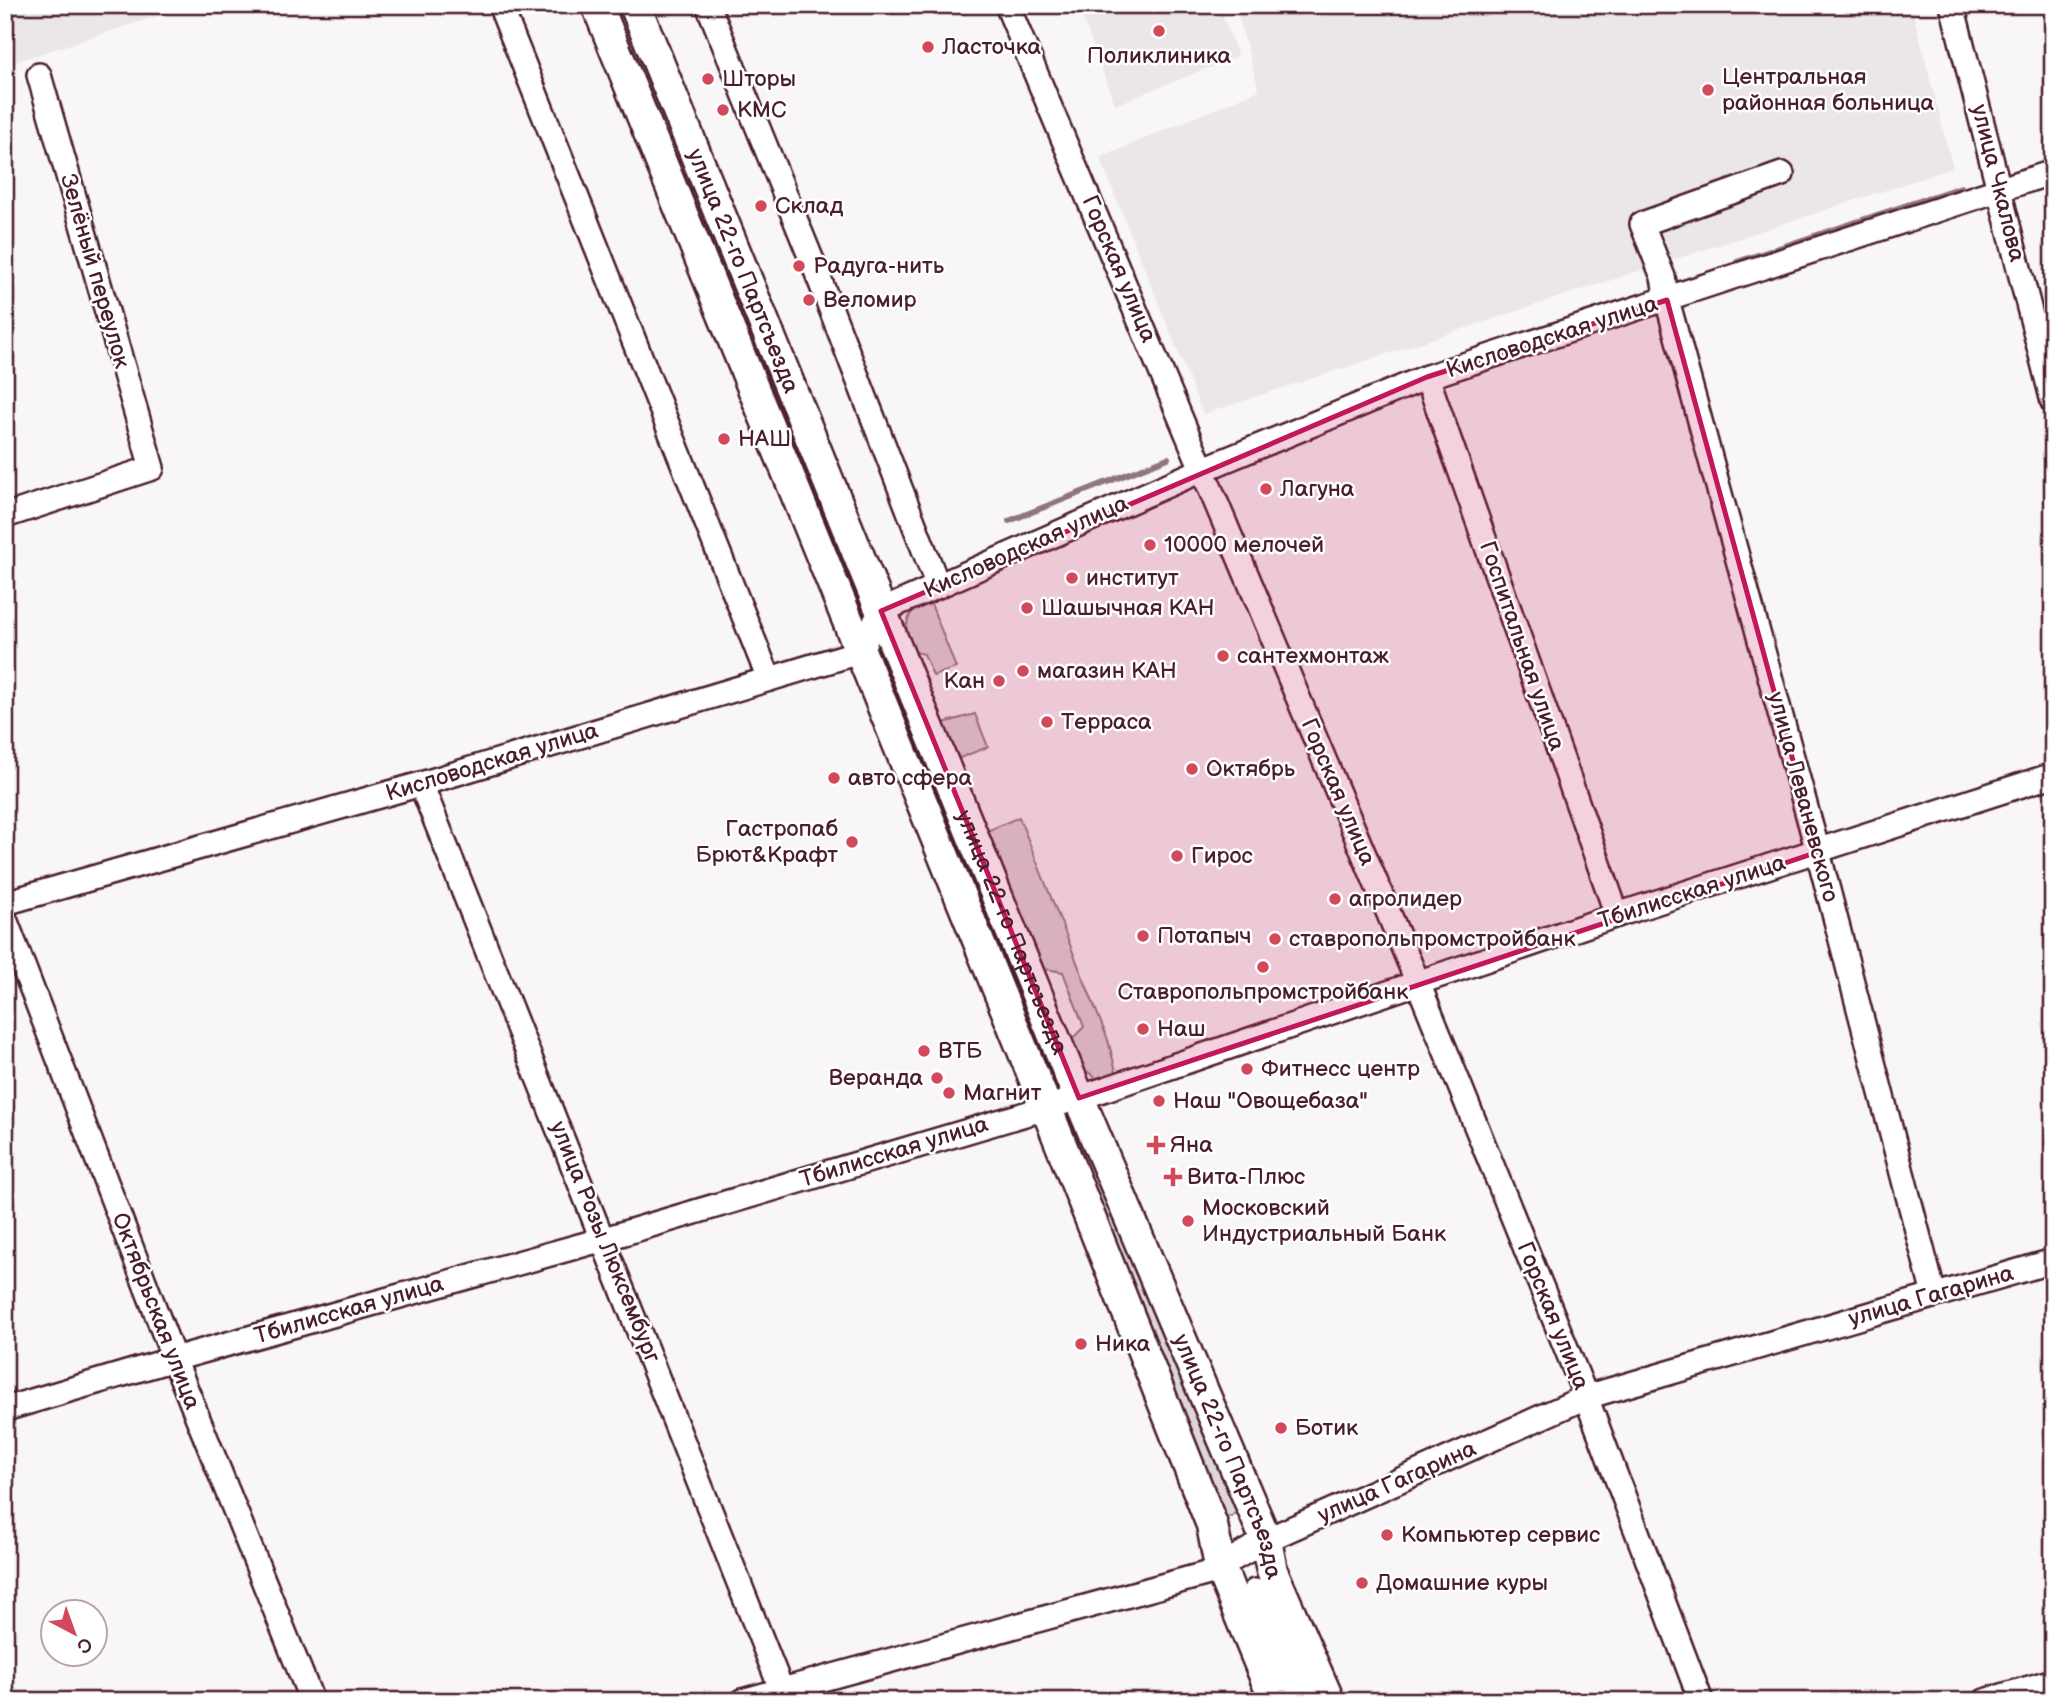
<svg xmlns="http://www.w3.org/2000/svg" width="2058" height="1706" viewBox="0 0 2058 1706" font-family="'Balsamiq Sans',sans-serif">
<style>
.built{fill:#ebe6e8}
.green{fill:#ded6d9;stroke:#947a82;stroke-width:2}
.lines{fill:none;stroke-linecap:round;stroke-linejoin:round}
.stream{stroke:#8f747b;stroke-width:6}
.minor-casing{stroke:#4a1f2b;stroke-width:28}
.major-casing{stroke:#4a1f2b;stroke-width:35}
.minor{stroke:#fff;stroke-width:23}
.major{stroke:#fff;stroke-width:30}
.marked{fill:#c2185b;fill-opacity:0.2;stroke:#c2185b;stroke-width:5;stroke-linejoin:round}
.poi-dot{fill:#d1495b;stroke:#fff;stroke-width:2.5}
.labels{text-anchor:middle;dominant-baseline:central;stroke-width:5;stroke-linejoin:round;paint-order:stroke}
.poi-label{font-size:23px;fill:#4a1f2b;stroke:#fff;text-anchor:start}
.street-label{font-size:23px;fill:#4a1f2b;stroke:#fff}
</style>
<rect width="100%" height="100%" fill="#f8f6f7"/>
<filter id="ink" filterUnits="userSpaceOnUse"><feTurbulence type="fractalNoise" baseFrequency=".0143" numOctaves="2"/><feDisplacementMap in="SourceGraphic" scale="14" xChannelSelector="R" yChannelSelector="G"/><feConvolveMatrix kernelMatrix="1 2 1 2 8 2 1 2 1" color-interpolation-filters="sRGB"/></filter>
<g filter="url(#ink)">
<g class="built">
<polygon points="5,5 192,5 5,65"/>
<polygon points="1078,5 1219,5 1238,56 1115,105"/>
<polygon points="1235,5 1911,5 1953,168 1203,414 1100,158 1259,90"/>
</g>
<g class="green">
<polygon points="607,5 621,5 849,571 837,575"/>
<path d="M928 596 956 668 933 676 924 654 911 651C901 626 907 612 928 596Z"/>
<polygon points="895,691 904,695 1045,1043 1049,1065 1040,1067 892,698"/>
<polygon points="975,714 988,747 952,761 940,724"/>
<polygon points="1019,817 1108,1040 1117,1075 1096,1078 1075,1062 1068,1043 1084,1027 1063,972 1039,968 987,831"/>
<polygon points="1080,1139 1089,1147 1236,1511 1232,1517 1226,1516 1220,1509 1075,1140"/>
</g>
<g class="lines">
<g class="stream">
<polyline points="1737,262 1961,187"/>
<polyline points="1009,521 1168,458"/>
</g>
<g class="minor-casing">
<g id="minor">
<polyline points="500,5 769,679"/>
<polyline points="708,5 817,273 938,586"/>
<polyline points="1007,5 1418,983 1586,1397 1701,1701"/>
<polyline points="1952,5 2053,402"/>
<polyline points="1782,174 1642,224 1663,277 1667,300 1818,852 1934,1295"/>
<polyline points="1427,377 1617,915"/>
<polyline points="5,516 152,468 39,75"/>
<polyline points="421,784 786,1701"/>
<polyline points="5,903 421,784 859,652 881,611 1204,469 1427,377 2053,172"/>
<polyline points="5,919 174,1359 312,1701"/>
<polyline points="5,1409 174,1359 604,1239 1079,1098 1617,915 2053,775"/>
<polyline points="1255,1591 1301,1701"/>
<polyline points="742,1701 1209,1573 1266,1540 1586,1397 2053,1261"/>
<polyline points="1985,1701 2053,1681"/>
</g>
</g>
<g class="major-casing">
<g id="major">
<polyline points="597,5 1046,1107 1212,1525 1220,1567 1275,1701"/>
<path id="s1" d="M635 5 1079 1098 1266 1540 1272 1571 1329 1701"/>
</g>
</g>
<use href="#minor" class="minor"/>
<use href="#major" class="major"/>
</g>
</g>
<path class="marked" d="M1667 300 1818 852 1079 1098 881 611 1427 377Z"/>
<g class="poi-dot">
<circle cx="1159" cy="31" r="7"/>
<circle cx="928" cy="47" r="7"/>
<circle cx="708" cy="79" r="7"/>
<circle cx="1708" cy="90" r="7"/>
<circle cx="723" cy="110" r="7"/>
<circle cx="761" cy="206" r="7"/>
<circle cx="799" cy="266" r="7"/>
<circle cx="809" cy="300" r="7"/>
<circle cx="724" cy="439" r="7"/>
<circle cx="1266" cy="489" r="7"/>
<circle cx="1150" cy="545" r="7"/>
<circle cx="1072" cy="578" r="7"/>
<circle cx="1027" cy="608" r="7"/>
<circle cx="1223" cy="656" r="7"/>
<circle cx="1023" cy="671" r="7"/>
<circle cx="999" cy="681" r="7"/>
<circle cx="1047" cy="722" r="7"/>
<circle cx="1192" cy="769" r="7"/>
<circle cx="834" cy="778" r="7"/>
<circle cx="852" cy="842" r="7"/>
<circle cx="1177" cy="856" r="7"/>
<circle cx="1335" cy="899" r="7"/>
<circle cx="1143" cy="936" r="7"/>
<circle cx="1275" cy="939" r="7"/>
<circle cx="1263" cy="967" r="7"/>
<circle cx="1143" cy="1029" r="7"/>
<circle cx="924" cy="1051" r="7"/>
<circle cx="1247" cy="1069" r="7"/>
<circle cx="937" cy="1078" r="7"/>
<circle cx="949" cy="1093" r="7"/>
<circle cx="1159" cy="1101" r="7"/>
<path d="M1152.5 1134.5h7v7h7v7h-7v7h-7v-7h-7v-7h7z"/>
<path d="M1169.5 1166.5h7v7h7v7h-7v7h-7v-7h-7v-7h7z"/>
<circle cx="1188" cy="1221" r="7"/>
<circle cx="1081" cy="1344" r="7"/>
<circle cx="1281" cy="1428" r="7"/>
<circle cx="1387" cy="1535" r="7"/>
<circle cx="1362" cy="1583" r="7"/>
</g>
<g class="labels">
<g class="poi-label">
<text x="942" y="47">Ласточка</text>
<text x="1159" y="56" text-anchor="middle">Поликлиника</text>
<text x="1722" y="77">Центральная<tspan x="1722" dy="26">районная больница</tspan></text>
<text x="722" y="79">Шторы</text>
<text x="737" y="110">КМС</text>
<text x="775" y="206">Склад</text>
<text x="813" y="266">Радуга-нить</text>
<text x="823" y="300">Веломир</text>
<text x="738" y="439">НАШ</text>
<text x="1280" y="489">Лагуна</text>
<text x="1164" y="545">10000 мелочей</text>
<text x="1086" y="578">институт</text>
<text x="1041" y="608">Шашычная КАН</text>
<text x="1237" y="656">сантехмонтаж</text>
<text x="1037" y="671">магазин КАН</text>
<text x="985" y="681" text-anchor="end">Кан</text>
<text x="1061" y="722">Терраса</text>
<text x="1206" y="769">Октябрь</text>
<text x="848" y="778">авто сфера</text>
<text x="838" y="829" text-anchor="end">Гастропаб<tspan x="838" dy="26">Брют&amp;Крафт</tspan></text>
<text x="1191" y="856">Гирос</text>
<text x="1349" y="899">агролидер</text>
<text x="1157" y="936">Потапыч</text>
<text x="1289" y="939">ставропольпромстройбанк</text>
<text x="1263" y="992" text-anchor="middle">Ставропольпромстройбанк</text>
<text x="1157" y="1029">Наш</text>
<text x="938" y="1051">ВТБ</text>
<text x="1261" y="1069">Фитнесс центр</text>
<text x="923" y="1078" text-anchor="end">Веранда</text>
<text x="963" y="1093">Магнит</text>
<text x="1173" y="1101">Наш "Овощебаза"</text>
<text x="1170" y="1145">Яна</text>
<text x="1187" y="1177">Вита-Плюс</text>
<text x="1202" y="1208">Московский<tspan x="1202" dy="26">Индустриальный Банк</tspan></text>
<text x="1095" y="1344">Ника</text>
<text x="1295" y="1428">Ботик</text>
<text x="1401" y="1535">Компьютер сервис</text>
<text x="1376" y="1583">Домашние куры</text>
</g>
<g class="street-label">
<text transform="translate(1998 183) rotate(76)">улица Чкалова</text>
<text transform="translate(1119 269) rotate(67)">Горская улица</text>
<text transform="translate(95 271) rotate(74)">Зелёный переулок</text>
<text stroke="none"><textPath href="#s1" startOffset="287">улица 22-го Партсъезда</textPath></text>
<text transform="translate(1552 337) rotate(-18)">Кисловодская улица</text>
<text transform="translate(1026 547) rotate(-24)">Кисловодская улица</text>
<text transform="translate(1522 646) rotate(71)">Госпитальная улица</text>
<text transform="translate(492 762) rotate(-17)">Кисловодская улица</text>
<text transform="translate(1338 792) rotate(67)">Горская улица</text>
<text transform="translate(1803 797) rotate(75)">улица Леваневского</text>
<text transform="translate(1692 892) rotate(-18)">Тбилисская улица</text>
<text stroke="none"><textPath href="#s1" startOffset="1001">улица 22-го Партсъезда</textPath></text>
<text transform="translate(894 1152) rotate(-17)">Тбилисская улица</text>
<text transform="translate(605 1242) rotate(68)">улица Розы Люксембург</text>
<text transform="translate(1931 1296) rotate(-16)">улица Гагарина</text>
<text transform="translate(349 1310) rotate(-16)">Тбилисская улица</text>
<text transform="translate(156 1311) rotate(69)">Октябрьская улица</text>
<text transform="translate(1553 1316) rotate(68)">Горская улица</text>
<text stroke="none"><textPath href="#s1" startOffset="1568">улица 22-го Партсъезда</textPath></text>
<text transform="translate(1397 1482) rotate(-24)">улица Гагарина</text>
</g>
</g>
<rect width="2058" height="1706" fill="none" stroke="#fff" stroke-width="28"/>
<rect x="14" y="14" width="2030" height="1678" fill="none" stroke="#4a1f2b" stroke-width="2.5" filter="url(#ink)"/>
<g transform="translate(74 1633) rotate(139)"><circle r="33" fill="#ffffff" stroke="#b7a5aa" stroke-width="2"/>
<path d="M0-5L12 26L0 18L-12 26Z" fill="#d1495b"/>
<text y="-10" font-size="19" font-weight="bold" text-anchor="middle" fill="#4a1f2b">С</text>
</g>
</svg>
